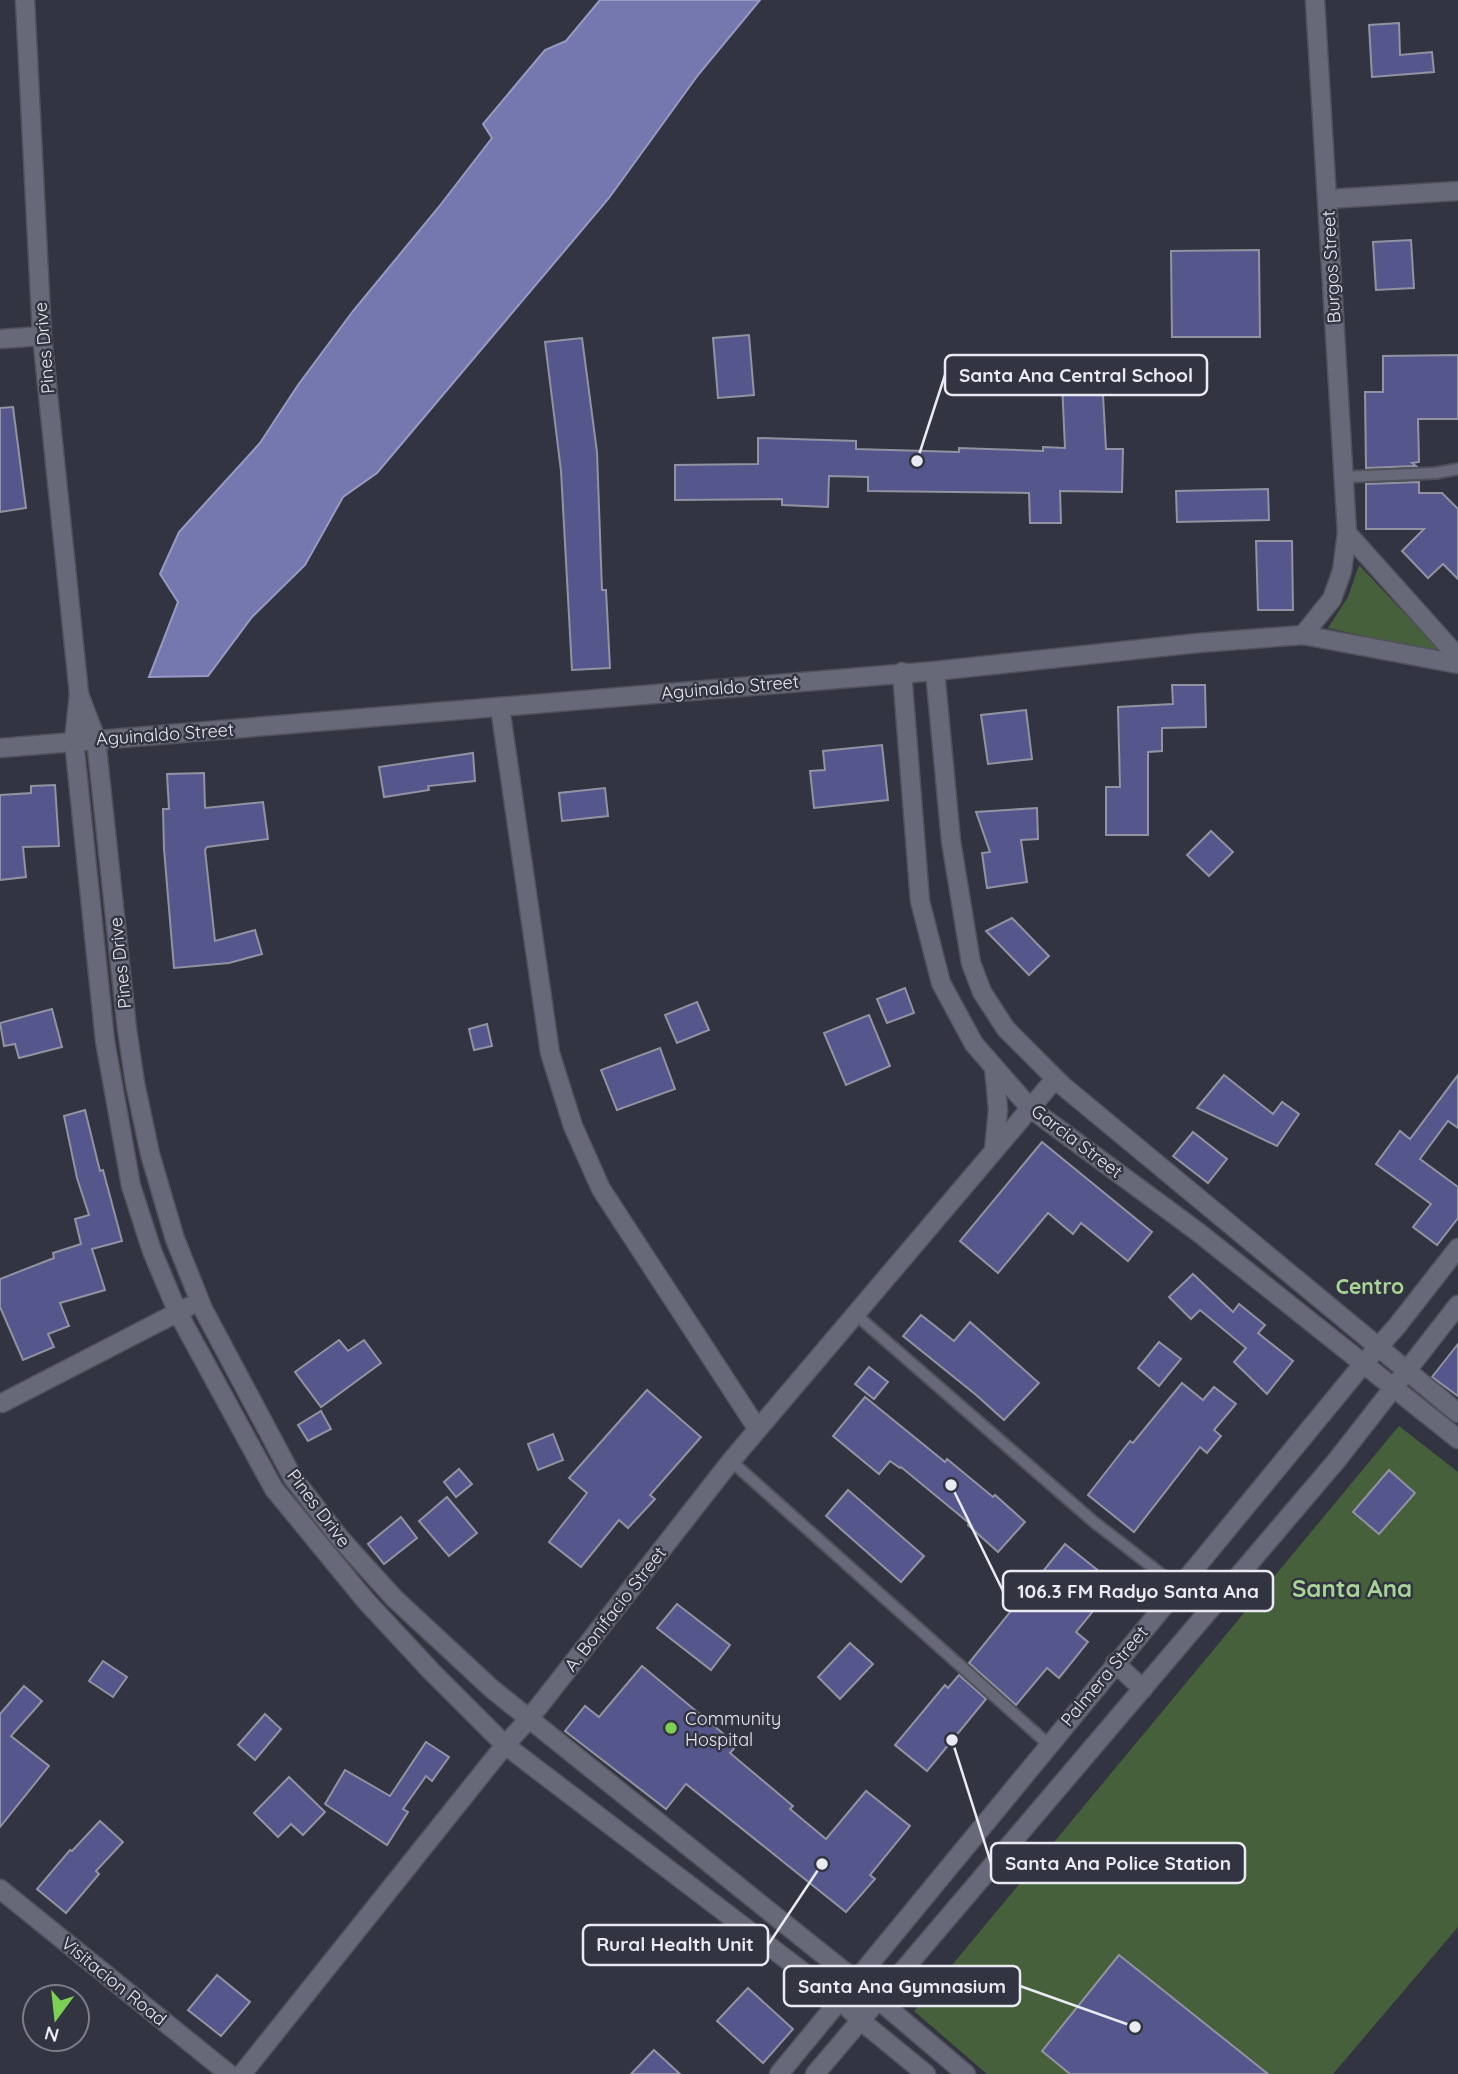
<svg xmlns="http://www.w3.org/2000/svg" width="1458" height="2074" viewBox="0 0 1458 2074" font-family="Quicksand,sans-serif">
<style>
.green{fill:#45603a}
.water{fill:#7577af;stroke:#989ac3;stroke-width:2}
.building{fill:#55578c;stroke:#9192a2;stroke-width:2}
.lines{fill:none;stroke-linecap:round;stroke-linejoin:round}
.service-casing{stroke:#51525c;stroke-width:14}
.minor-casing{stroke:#51525c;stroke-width:21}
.service{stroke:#686978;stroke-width:10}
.minor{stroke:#686978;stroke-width:18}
.poi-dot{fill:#7cd155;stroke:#333441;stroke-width:2.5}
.labels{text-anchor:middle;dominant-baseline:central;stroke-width:5;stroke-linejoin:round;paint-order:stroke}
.street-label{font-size:18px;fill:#e9eaf2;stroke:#333441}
.poi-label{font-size:18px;fill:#e9eaf2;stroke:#333441;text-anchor:start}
.quarter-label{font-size:21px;font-weight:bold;fill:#a7d595;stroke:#333441}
.district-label{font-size:24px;font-weight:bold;fill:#a7d595;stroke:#333441}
.leader{fill:none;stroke:#e9eaf2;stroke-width:2.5}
.callout-dot{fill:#e9eaf2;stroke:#333441;stroke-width:2.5}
.callout{fill:#333441;stroke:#e9eaf2;stroke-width:2.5}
.callout-label{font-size:19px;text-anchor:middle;font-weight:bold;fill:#e9eaf2}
</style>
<rect width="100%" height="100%" fill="#333441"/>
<g class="green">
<polygon points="1359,565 1443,654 1328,628 1348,597"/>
<polygon points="1399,1426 1458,1472 1458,1927 1333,2074 987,2074 914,2011"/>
</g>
<polygon class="water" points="600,0 760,0 698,75 609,198 377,473 343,497 305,565 252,617 208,676 149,677 178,602 160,574 179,532 260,443 298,385 353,311 438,208 492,138 483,124 545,50 566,41"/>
<g class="building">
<polygon points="1399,23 1400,55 1432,52 1434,72 1372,77 1369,25"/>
<polygon points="1411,240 1414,288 1376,290 1373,242"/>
<polygon points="1259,250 1260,337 1172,337 1171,251"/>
<polygon points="749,335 754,395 718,398 713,338"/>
<polygon points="582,338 597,452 602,590 606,590 610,668 572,670 561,471 545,342"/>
<polygon points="1458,355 1458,419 1418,419 1419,462 1412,463 1416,466 1366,468 1365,392 1383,392 1383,356"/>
<polygon points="1101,359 1106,449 1123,449 1122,492 1060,491 1061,523 1030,523 1029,493 868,491 868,477 829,476 828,507 782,505 782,499 675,500 675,465 758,464 758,438 856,441 856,449 959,452 959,448 1043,451 1043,447 1065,448 1061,361"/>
<polygon points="13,407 26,508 0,512 0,408"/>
<polygon points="1419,482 1419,493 1442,493 1458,509 1458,579 1443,564 1428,578 1402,551 1424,529 1366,529 1366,484"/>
<polygon points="1268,489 1269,520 1177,522 1176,491"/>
<polygon points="1256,541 1292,541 1293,610 1258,610"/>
<polygon points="1172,685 1205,685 1206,727 1162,728 1162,751 1148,752 1148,835 1106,835 1106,787 1120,787 1118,707 1173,704"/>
<polygon points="1026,710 1032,759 988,764 981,715"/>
<polygon points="882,745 888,800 814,808 810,771 825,770 823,751"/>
<polygon points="473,753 475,781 428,786 429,790 384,797 379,767"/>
<polygon points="204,773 205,808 263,802 268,839 207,847 205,850 215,941 255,930 262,954 229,963 174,968 164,849 163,809 169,809 167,774"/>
<polygon points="55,785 59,846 23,847 26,877 0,880 0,795 31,793 31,786"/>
<polygon points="605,788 608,816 562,821 559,793"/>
<polygon points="1037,808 1038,839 1021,840 1027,882 987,888 982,853 990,852 976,812"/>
<polygon points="1211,831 1233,852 1209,876 1187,855"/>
<polygon points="1012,918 1049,956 1029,975 986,931"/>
<polygon points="905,988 914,1013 887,1023 877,999"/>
<polygon points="697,1002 709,1030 677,1043 665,1015"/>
<polygon points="52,1009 62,1047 19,1058 15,1044 4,1046 0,1023"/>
<polygon points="869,1015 890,1066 846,1085 824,1033"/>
<polygon points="487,1024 492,1046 474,1050 469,1029"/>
<polygon points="660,1048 675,1089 617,1110 601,1070"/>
<polygon points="1224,1075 1273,1114 1282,1102 1299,1114 1277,1146 1197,1108"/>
<polygon points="1458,1075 1458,1128 1448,1121 1420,1159 1458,1187 1458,1218 1437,1245 1413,1227 1431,1204 1376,1164 1400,1131 1410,1139"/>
<polygon points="85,1110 100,1171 103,1170 122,1241 92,1249 105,1290 60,1303 69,1326 48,1334 54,1347 23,1360 0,1307 0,1279 54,1258 53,1253 81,1244 75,1219 89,1215 77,1178 64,1116"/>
<polygon points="1193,1132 1227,1159 1208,1183 1173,1156"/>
<polygon points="1042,1142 1152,1232 1128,1261 1081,1223 1073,1234 1048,1213 998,1273 960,1241"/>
<polygon points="1193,1274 1233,1312 1239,1304 1265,1325 1258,1333 1293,1361 1267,1394 1234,1362 1246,1348 1200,1310 1191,1319 1169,1297"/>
<polygon points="921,1315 954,1341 970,1322 1039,1383 1004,1420 975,1394 903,1336"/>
<polygon points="339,1340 348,1351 364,1340 381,1363 321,1407 295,1372"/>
<polygon points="1159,1342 1181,1359 1159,1386 1138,1368"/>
<polygon points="1458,1344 1458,1396 1432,1377"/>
<polygon points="869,1367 888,1382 874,1399 855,1384"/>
<polygon points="1182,1383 1203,1400 1214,1387 1236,1404 1214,1430 1221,1436 1207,1453 1200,1447 1134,1532 1088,1495 1130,1441 1133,1443"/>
<polygon points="647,1390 701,1437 650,1495 655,1499 628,1528 619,1520 581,1567 549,1542 587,1493 569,1478"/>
<polygon points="865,1397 945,1462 947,1459 993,1497 995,1495 1025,1522 998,1552 968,1525 969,1523 901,1467 900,1468 890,1461 879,1474 833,1436"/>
<polygon points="321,1411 331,1429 308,1441 298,1425"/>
<polygon points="553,1434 563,1460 538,1470 528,1444"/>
<polygon points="459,1469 472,1484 456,1497 444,1482"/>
<polygon points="1389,1470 1415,1493 1379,1534 1353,1512"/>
<polygon points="848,1490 924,1556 901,1582 826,1516"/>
<polygon points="447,1497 477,1533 449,1556 419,1521"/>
<polygon points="401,1517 417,1538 384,1564 368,1544"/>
<polygon points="1065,1544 1115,1584 1076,1632 1088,1642 1059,1678 1047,1668 1016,1705 969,1663"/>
<polygon points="677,1604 730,1645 711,1670 657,1628"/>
<polygon points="850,1643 873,1664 840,1699 818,1677"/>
<polygon points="103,1661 127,1677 113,1697 89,1681"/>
<polygon points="642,1666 737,1745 730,1753 793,1806 790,1809 826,1839 866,1791 910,1826 870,1875 875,1879 846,1912 686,1784 666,1809 565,1731 585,1706 599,1717"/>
<polygon points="959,1675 986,1699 927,1771 895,1745 945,1685 948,1688"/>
<polygon points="24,1686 42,1701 11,1736 49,1766 0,1827 0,1714"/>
<polygon points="265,1714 281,1729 255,1760 238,1745"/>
<polygon points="426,1742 449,1757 432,1781 426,1776 403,1809 408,1812 387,1845 325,1804 345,1770 390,1796"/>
<polygon points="289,1777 325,1812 303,1835 291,1824 278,1837 254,1813"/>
<polygon points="100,1821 123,1842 96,1871 99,1874 66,1913 37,1889 70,1850 72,1851"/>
<polygon points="1119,1955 1268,2074 1070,2074 1042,2051"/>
<polygon points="217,1975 250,2002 221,2036 188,2010"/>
<polygon points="748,1988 793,2029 763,2063 717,2021"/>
<polygon points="654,2050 680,2074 631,2074"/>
</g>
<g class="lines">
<g class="service-casing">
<g id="service">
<polyline points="1344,477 1436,473 1458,469"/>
<polyline points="855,1314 1094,1522 1178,1587"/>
<polyline points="731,1461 1048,1744"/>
</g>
</g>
<g class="minor-casing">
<g id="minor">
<polyline points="25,0 42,336 79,694 74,741 105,1041 131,1186 152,1251 178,1313 274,1489 366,1601 432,1672 505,1745 840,2000 860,2020 926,2074"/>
<polyline points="1315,0 1347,533 1458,657"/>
<polyline points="1328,199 1458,191"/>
<polyline points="0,339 42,336"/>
<polyline points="1303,635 1332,599 1342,571 1347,533"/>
<polyline points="935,671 951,841 971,963 982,992 1006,1029 1063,1086 1458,1413"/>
<polyline points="902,672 920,901 941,983 974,1044 1030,1108 1198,1232 1458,1439"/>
<polyline points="80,697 96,739 127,1029 135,1083 150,1154 175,1239 203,1309 293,1478 339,1537 394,1598 492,1689 855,1980 966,2074"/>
<polyline points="500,707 550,1053 573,1126 601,1189 757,1428"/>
<polyline points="0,748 935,671 1198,643 1303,635 1458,664"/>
<polyline points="994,1067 998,1110 994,1150"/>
<polyline points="2,1403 188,1307"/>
<polyline points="1115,1663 1143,1689"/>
<polyline points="0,1889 229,2074"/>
<polyline points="242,2074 505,1745 529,1719 731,1461 1055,1079"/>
<polyline points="779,2074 1364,1363 1397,1326 1458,1248"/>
<polyline points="815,2074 1337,1460 1458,1305"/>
</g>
</g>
<use href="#service" class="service"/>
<use href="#minor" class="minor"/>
</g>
<circle class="poi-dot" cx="671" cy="1728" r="7"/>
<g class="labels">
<g class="street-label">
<text transform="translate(1331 267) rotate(-93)">Burgos Street</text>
<text transform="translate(44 348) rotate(-95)">Pines Drive</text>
<text transform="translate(730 687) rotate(-5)">Aguinaldo Street</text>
<text transform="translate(165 734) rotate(-4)">Aguinaldo Street</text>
<text transform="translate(120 963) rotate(-96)">Pines Drive</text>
<text transform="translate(1077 1141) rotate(37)">Garcia Street</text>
<text transform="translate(319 1508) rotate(53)">Pines Drive</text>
<text transform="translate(615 1609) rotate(-52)">A. Bonifacio Street</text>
<text transform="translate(1104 1676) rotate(-50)">Palmera Street</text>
<text transform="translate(114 1981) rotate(39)">Visitacion Road</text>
</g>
<g class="poi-label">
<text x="685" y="1718">Community<tspan x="685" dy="21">Hospital</tspan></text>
</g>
<g class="quarter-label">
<text x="1370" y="1286">Centro</text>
</g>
<g class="district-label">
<text x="1352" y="1588">Santa Ana</text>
</g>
</g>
<path class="leader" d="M917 461L945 375M951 1485L1003 1591M952 1740L991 1863M822 1864L768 1945M1135 2027L1020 1986"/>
<g class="callout-dot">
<circle cx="917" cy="461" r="7"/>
<circle cx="951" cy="1485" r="7"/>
<circle cx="952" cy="1740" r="7"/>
<circle cx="822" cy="1864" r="7"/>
<circle cx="1135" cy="2027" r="7"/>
</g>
<g class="callout">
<rect x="945" y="355" width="262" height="40" rx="7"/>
<rect x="1003" y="1571" width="270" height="40" rx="7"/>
<rect x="991" y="1843" width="254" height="40" rx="7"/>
<rect x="583" y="1925" width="185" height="40" rx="7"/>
<rect x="784" y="1966" width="236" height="40" rx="7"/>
</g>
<g class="callout-label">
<text x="1076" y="382">Santa Ana Central School</text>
<text x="1138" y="1598">106.3 FM Radyo Santa Ana</text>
<text x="1118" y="1870">Santa Ana Police Station</text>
<text x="675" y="1951">Rural Health Unit</text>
<text x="902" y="1993">Santa Ana Gymnasium</text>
</g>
<g transform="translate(56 2018) rotate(195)"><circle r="33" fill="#333441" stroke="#7c7d88" stroke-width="2"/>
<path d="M0-5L12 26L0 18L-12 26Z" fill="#7cd155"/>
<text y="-10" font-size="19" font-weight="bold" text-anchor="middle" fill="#e9eaf2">N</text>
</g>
</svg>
